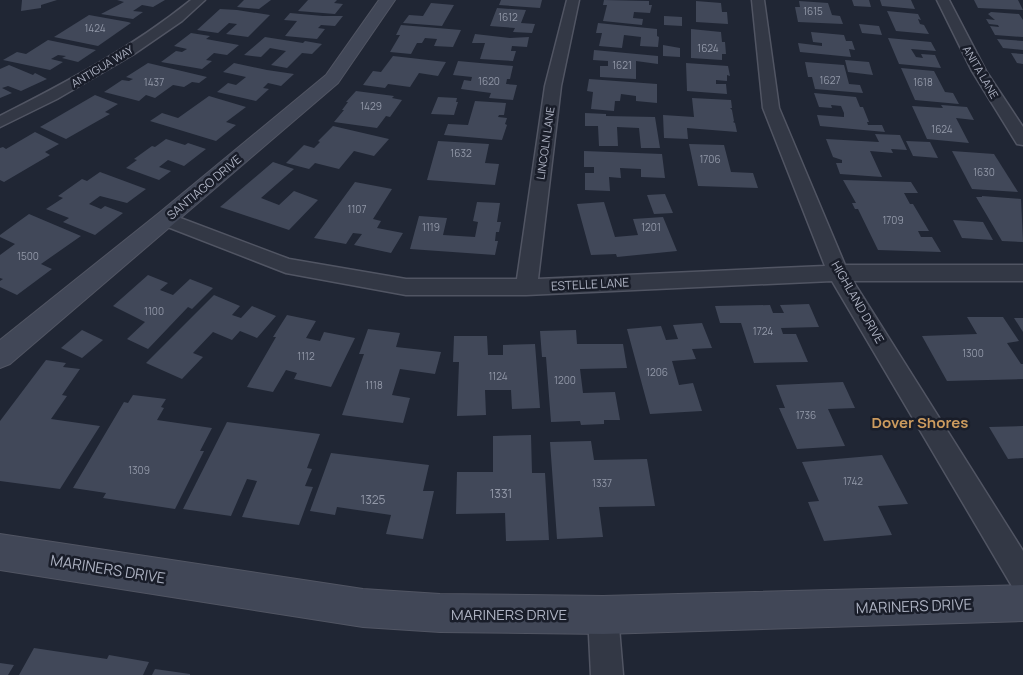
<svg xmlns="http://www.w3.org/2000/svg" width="1023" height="675" viewBox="0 0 1023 675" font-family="Manrope,sans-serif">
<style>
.building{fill:#414859}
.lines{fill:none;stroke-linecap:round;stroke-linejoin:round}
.street-casing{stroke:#515563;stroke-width:3}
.secondary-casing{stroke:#515563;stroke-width:2}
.street{fill:#333845;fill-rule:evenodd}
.secondary{fill:#414757;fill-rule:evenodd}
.labels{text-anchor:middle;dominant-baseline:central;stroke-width:5;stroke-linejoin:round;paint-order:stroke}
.number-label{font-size:10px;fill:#9298a8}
.far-street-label{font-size:11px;fill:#adb2c2;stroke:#191d29}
.street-label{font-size:12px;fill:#adb2c2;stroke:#191d29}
.near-number-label{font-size:12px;fill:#9298a8}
.quarter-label{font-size:15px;font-weight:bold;fill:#cc9b5e;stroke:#191d29}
.near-street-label{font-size:15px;fill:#adb2c2;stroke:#191d29}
</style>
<rect width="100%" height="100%" fill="#202634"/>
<g class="building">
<polygon points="22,0 57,0 41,5 41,8 21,11"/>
<polygon points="117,0 165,0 153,7 142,5 133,11 143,12 133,19 101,14 124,2"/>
<polygon points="244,0 271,0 259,9 237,7"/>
<polygon points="308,0 337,0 334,3 343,4 335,14 298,11"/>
<polygon points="501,0 542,0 540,8 499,5"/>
<polygon points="604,0 649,1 649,5 652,5 650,13 634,12 633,18 643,19 642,25 603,21 607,5 603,5"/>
<polygon points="852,0 869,0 871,7 854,6"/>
<polygon points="880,0 911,0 915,9 882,6"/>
<polygon points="974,0 1018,0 1023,10 978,8"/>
<polygon points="696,1 721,3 722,12 727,12 728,24 696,22"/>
<polygon points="799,1 828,3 832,15 840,16 843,24 798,22 795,7 800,7"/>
<polygon points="431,3 454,5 442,26 403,23 409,15 423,16"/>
<polygon points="497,8 526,10 521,23 535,24 532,33 513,32 515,28 490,26"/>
<polygon points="220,9 237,10 270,15 248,37 226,34 237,24 229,23 218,33 197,30"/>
<polygon points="887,11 918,14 921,20 918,19 920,24 924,25 929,34 896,31"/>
<polygon points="991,12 1019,14 1023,20 1023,37 995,35 990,26 999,27 998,25 989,24 986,19 995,20 988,14"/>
<polygon points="290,13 323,16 343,16 335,26 321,25 318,28 325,29 317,39 285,36 297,21 284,20"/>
<polygon points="89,15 128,22 131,23 98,46 54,37"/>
<polygon points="664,16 682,17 682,26 664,25"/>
<polygon points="598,23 657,29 657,36 659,37 658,47 640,46 641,37 624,35 622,48 599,46 602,33 596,33"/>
<polygon points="859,24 879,26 882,35 862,33"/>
<polygon points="401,25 461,30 453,47 434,46 437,39 425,38 422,43 417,43 411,54 390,52 400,35 396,35"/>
<polygon points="691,29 721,32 722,42 725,42 726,54 722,54 722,60 691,58"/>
<polygon points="811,32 844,35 846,41 852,41 855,50 849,49 851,57 800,52 798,43 822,46 822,43 813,42"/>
<polygon points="191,33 210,36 206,39 239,45 227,55 214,53 206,60 212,61 202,69 161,62 176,51 182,52 187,49 174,46"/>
<polygon points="475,34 510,38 529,37 527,47 512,46 511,51 516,51 513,61 480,59 485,43 472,43"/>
<polygon points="265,37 303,43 305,41 322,44 312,54 302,53 287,68 271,65 286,51 270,48 261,57 244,55"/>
<polygon points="888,38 931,42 936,51 911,49 916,57 923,58 921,54 935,55 941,68 899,64"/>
<polygon points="997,39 1023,41 1023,50 1003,48"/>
<polygon points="48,40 96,50 78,62 62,58 66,56 58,55 51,59 63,62 50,70 3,60 17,52 26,54"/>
<polygon points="663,45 680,48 680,57 663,56"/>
<polygon points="594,50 658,56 658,64 636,61 636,79 600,77 600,66 608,66 608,61 593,60"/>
<polygon points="1011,53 1023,54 1023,64 1017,63"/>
<polygon points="393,56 446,62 438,76 419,73 410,87 388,84 385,88 363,85 373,71 381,72"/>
<polygon points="845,60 869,62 873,75 848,72"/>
<polygon points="458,61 513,66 510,79 507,79 506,84 517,85 513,100 489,98 491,93 461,89 464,80 471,81 472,77 453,75"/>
<polygon points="805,62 844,65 849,84 860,85 863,93 815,89 812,77 808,77"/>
<polygon points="148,63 207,77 199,83 192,82 184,87 173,85 155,98 146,95 139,101 104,92 122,80 129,81 133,79 126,77"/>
<polygon points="234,63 267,70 294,74 281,86 268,83 263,88 269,89 256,101 217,92 228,83 236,85 246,77 223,72"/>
<polygon points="686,63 728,66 730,76 727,75 727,81 716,80 716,84 726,84 727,94 687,91"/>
<polygon points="9,65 33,75 35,73 47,79 21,91 8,86 2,88 12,93 0,98 0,69"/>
<polygon points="901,68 934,71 945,92 953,93 959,104 915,100"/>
<polygon points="589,79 657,84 657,103 636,101 636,96 621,94 620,101 615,101 614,111 591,109 593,92 587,91"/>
<polygon points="356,91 394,96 392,98 402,100 390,117 386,116 377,128 334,122 344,110 342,110 348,102 346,102"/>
<polygon points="814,93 856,97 860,107 863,107 869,122 867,122 868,125 882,125 885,132 820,126 817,115 844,117 844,113 841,106 831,105 832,108 819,107"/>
<polygon points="95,95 118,104 105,112 110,114 66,139 40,127"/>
<polygon points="209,96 246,107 226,122 236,125 216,141 150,121 162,113 178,118"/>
<polygon points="438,97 457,98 456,102 458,102 454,115 431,114"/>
<polygon points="692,98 731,100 732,108 730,108 732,110 734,121 733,122 735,123 737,132 687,128 688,139 664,138 663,115 694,117"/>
<polygon points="475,101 506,103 504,115 499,115 498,117 507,118 505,124 507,125 502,140 444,135 448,124 468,125"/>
<polygon points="941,105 967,107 974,120 956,118 969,143 927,139 912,106 943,108"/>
<polygon points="585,113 606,114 606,116 655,117 660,148 641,148 639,128 617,127 618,146 599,146 598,126 585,126"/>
<polygon points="333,126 389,139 374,156 354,151 339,169 315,163 309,169 286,163 304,145 314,148 320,142 318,141"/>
<polygon points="35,132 59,144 45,152 50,155 4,182 0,180 0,148 3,147 6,149"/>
<polygon points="875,134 900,135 907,150 891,149 893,153 870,151 882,177 840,174 836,163 842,163 842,160 833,157 826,139 879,142"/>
<polygon points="166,139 185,145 188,143 206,149 184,166 168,160 159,167 171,171 159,180 126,168 137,160 134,159 152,146 155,147"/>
<polygon points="438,141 489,144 485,163 499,164 495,185 427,180"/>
<polygon points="906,141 930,142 938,158 913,156"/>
<polygon points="689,144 724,145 731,172 753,173 758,188 698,186"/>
<polygon points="584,151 662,154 665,178 641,177 641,169 620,168 621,178 609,177 610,191 585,190 585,173 594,173 594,167 584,167"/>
<polygon points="952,151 994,154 1018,192 972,189"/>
<polygon points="273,162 294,169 261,198 279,205 294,191 318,200 289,230 220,207"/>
<polygon points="100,172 146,189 127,203 100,196 89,204 101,209 105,206 123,213 95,235 63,222 69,218 46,209 63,198 58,196 82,179 87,181"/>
<polygon points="843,180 911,182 918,193 904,193 910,204 913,204 929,231 918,231 921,237 932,237 941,252 878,250 858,209 855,209 852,203 856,203"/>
<polygon points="355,182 392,189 373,219 381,221 377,228 403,233 391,253 354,245 362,234 353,233 346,244 314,238"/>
<polygon points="665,194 673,213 654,214 647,195"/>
<polygon points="982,196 1021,199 1023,242 1002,241 976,197 982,197"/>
<polygon points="477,202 500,203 497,222 501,222 499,232 496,232 495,241 498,241 495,255 410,249 419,216 447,218 443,235 475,237 478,222 473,221"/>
<polygon points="604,202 615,237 638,235 633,219 663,217 677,251 617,257 616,254 591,255 577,204"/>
<polygon points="29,214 81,236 41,264 52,269 17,295 0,287 0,281 3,279 0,278 0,255 15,244 0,237 0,235"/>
<polygon points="953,220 983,222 993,240 962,238"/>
<polygon points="148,275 168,283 160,290 173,295 190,279 213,288 192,309 188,307 148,349 127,339 145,322 113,306"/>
<polygon points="214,295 240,306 232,315 241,318 252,306 276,316 257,338 240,331 232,340 213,332 193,353 203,357 182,379 146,363"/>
<polygon points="809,304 819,327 781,328 783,334 796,334 808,362 754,363 741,323 720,323 715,306 770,305 773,313 784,313 780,305"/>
<polygon points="287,315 316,321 306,338 320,341 324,332 355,338 331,387 294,379 297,373 286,370 273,392 247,387 276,337 273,337"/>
<polygon points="967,317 1003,317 1019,341 1007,343 1021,364 1023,364 1023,379 947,381 922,336 977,334"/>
<polygon points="1014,318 1023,318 1023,332"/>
<polygon points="702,323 712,348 692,349 696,359 672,361 679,385 693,383 702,411 650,414 627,329 661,326 666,340 678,339 673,325"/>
<polygon points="368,329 400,333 396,347 441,352 435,374 400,369 392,395 410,398 403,423 342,415 364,354 359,354"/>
<polygon points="82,330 103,340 82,358 61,348"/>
<polygon points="576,330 577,344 623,344 627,368 580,369 583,393 615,392 620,420 604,420 604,424 581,425 580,421 551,422 546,357 542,357 540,331"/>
<polygon points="454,336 487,336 488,355 503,355 503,345 535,344 540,408 512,409 511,390 485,390 486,415 457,416 459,362 453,362"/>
<polygon points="46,360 66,363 63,367 80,369 62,395 67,396 51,419 100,426 60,489 0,481 0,421"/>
<polygon points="843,382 855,408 828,409 845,446 797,449 779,408 785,408 776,385"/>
<polygon points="133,395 166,399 161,407 164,408 157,420 212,428 200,451 204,451 175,509 103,498 106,493 73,488 124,402 128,403"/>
<polygon points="227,422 320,434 307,468 312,469 305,486 313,487 299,525 242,517 257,481 247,479 231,516 183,509"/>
<polygon points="1023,426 1023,458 1008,459 989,427"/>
<polygon points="531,435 532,473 545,473 549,540 506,541 505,513 456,514 457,472 493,472 493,436"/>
<polygon points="591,441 594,460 647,459 655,506 599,507 603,537 557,539 550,442"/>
<polygon points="331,453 429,465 423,491 434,491 423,539 386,534 391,515 337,507 335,515 310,511"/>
<polygon points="882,455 908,504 878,506 892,535 824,541 808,502 819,501 802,462"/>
<polygon points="34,648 107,659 109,655 149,662 143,675 19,675"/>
<polygon points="0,663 14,665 8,675 0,675"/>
<polygon points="155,669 190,674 190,675 152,675"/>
</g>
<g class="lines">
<g class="street-casing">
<g id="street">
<path d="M191 0H205L182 21 134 54 57 99 0 127V116C67 82 133 47 191 0Z"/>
<polygon points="567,0 579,0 561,86 538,279 825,266 763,108 752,0 764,0 779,108 845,265 1023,265 1023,281 853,281 1023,551 1023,593 1013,588 832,281 526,295 406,295 286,273 160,224 157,219 160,214 167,213 289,259 406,279 517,279 545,86"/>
<polygon points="937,0 949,0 986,71 1023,127 1023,145 1017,144 972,71"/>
<polygon points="603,600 614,604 618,615 623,675 591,675 588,615 592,604"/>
</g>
</g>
<g class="secondary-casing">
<g id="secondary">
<polygon points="379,0 395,0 338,83 10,364 0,368 0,340 159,213 326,75"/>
<polygon points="0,534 363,589 440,594 603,596 1023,585 1023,621 603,634 440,632 363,627 0,570"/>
</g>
</g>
<use href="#street" class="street"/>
<use href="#secondary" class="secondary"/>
</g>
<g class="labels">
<g class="number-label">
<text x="813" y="11">1615</text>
<text x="508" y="17">1612</text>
<text x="95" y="28">1424</text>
<text x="708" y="48">1624</text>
<text x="622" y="65">1621</text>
<text x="830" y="80">1627</text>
<text x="489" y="81">1620</text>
<text x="154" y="82">1437</text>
<text x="923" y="82">1618</text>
<text x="371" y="106">1429</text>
<text x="942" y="129">1624</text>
<text x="461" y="153">1632</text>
<text x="710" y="159">1706</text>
<text x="984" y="172">1630</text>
<text x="357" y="209">1107</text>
<text x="893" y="220">1709</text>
<text x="431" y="227">1119</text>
<text x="651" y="227">1201</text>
<text x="28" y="256">1500</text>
<text x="154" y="311">1100</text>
<text x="763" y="331">1724</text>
<text x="973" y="353">1300</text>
<text x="306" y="356">1112</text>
<text x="657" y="372">1206</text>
<text x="498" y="376">1124</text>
<text x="565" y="380">1200</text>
<text x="374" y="385">1118</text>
<text x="806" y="415">1736</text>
<text x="139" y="470">1309</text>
<text x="853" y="481">1742</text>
<text x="602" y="483">1337</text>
</g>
<g class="far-street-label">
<text transform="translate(102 66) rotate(-31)">ANTIGUA WAY</text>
<text transform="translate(981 72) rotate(60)">ANITA LANE</text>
<text transform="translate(545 143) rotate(-82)">LINCOLN LANE</text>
</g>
<g class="street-label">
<text transform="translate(204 187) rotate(-40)">SANTIAGO DRIVE</text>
<text transform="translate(590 284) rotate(-3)">ESTELLE LANE</text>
<text transform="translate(858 302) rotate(60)">HIGHLAND DRIVE</text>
</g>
<g class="near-number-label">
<text x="501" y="493">1331</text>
<text x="373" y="499">1325</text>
</g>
<g class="quarter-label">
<text x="920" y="422">Dover Shores</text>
</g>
<g class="near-street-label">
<text transform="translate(108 569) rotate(9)">MARINERS DRIVE</text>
<text transform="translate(914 606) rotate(-2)">MARINERS DRIVE</text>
<text x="509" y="614">MARINERS DRIVE</text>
</g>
</g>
</svg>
